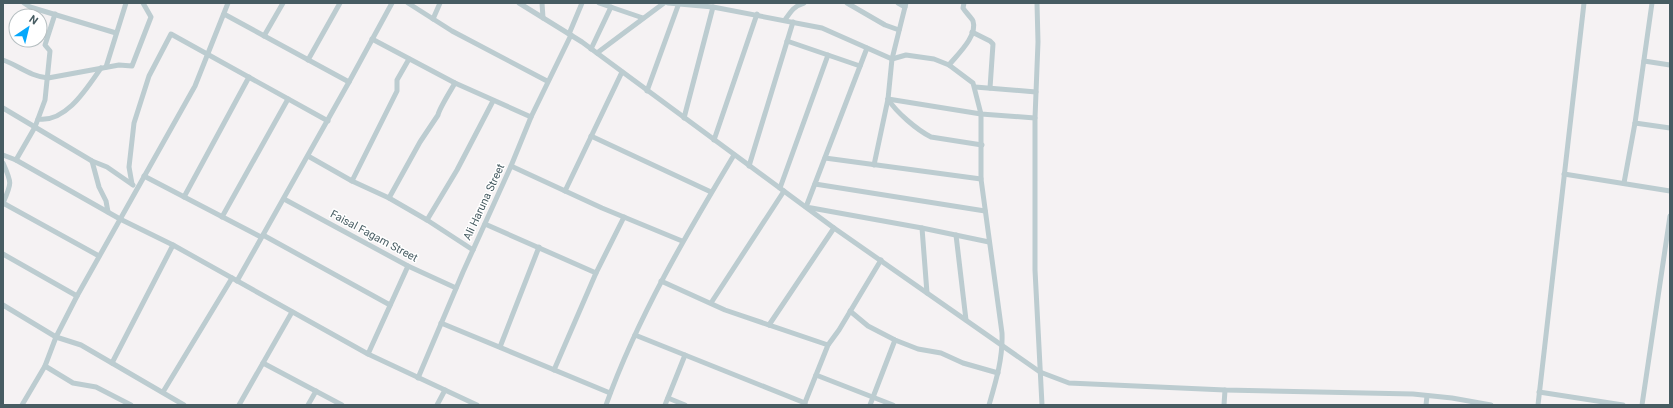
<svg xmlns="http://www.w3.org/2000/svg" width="1673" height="408" viewBox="0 0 1673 408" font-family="Roboto,sans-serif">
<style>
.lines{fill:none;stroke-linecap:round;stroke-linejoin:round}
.minor{stroke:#bcccd0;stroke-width:5}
.labels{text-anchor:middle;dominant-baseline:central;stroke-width:3;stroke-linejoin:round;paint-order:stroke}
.street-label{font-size:11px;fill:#475c62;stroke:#fff}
</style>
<rect width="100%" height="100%" fill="#f5f2f3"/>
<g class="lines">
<g class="minor">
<polyline points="24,3 30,7 116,33"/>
<polyline points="408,3 452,31 547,81"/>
<polyline points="519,3 582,42 834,228 1040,372 1069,383 1225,390 1413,394 1452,398 1491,405"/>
<polyline points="542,3 543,18"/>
<polyline points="599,3 643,18"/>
<path d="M668 3 713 7 822 28 892 59 906 55 934 59 949 65 973 83 981 114V179L1002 333C1003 358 996 381 989 405"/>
<polyline points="847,3 885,25 899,30"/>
<polyline points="898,3 905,7"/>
<polyline points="1037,3 1038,42 1035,118 1035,270 1042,405"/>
<polyline points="224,14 349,82"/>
<polyline points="433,19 440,3"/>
<path d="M785 20C791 11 794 6 804 3"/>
<polyline points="972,32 990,41 993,44 990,88"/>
<polyline points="569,34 582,3"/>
<polyline points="264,36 283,3"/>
<polyline points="372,39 455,83 531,117"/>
<polyline points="787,41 860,66"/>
<polyline points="867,48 806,207 922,228 927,293"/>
<polyline points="591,49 611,7"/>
<polyline points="597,53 664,3"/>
<path d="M3 60C20 66 29 76 48 78L119 65 132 66 151 17 143 3"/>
<polyline points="308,60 340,3"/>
<polyline points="1644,61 1670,65"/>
<path d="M949 65C957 55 978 36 973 21 971 17 966 13 963 8L964 3"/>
<polyline points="106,67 126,3"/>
<polyline points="975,87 1036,92"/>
<polyline points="647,91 679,3"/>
<polyline points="888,99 981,114 1035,118"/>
<path d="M888 99C896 112 917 130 931 137L982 145"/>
<polyline points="3,108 92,161 107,167 133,185"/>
<polyline points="684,118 713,7"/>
<path d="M38 119C66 123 87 88 101 68"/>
<polyline points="1635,123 1670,128"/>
<polyline points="591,136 711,192"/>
<polyline points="714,140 757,14"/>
<polyline points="3,155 16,160 120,219 173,245 368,354 477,405"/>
<polyline points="308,156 352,181 389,198 427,220 473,250"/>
<polyline points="825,158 981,179"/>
<polyline points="16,160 35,127 45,100 50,51 45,45 55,14"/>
<polyline points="92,161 99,187 106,201 108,212"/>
<path d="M3 163C12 183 12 183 3 203"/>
<polyline points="874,165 888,99 892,59 906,3"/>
<polyline points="511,166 602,208 682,241"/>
<polyline points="749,166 793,22"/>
<polyline points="1564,174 1670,191"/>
<polyline points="144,176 261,237"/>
<polyline points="352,181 397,91 397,80 409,59"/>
<polyline points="1624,183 1635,123 1652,3"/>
<polyline points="132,184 129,167 134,123 149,76 171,34 328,121"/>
<polyline points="815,184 985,211"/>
<polyline points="780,188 828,55"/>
<polyline points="565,191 622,72"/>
<polyline points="184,197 249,77"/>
<path d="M389 198 420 142 438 115C439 109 451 90 455 83"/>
<polyline points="284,199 408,266 456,288"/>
<polyline points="3,203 99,256"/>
<polyline points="222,217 288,99"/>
<polyline points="427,220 457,170 493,101"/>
<polyline points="485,224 596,273"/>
<polyline points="922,228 989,242"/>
<polyline points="263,235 390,305"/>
<polyline points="956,235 966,320"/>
<polyline points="3,254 77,296"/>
<polyline points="237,281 349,82 392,3"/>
<polyline points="661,281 725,310 828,345"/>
<polyline points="711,303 784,191"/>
<polyline points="3,305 56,337 81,345 184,405"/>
<polyline points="850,311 868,326 895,340 918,349 941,353 963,363 998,373"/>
<polyline points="441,323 610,393"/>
<polyline points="769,325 834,228"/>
<polyline points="635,335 805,403"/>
<polyline points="500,347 539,247"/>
<polyline points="368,354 408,266"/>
<polyline points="112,363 173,245"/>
<polyline points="263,363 342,405"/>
<polyline points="45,366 73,383 96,387 131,405"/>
<polyline points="554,370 596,273 624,217"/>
<polyline points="816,375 893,405"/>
<polyline points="418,378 463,272 511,166 531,117 571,35"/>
<polyline points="163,392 232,278"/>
<polyline points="1539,392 1623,405"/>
<polyline points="668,398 685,405"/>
<polyline points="22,405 45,366 56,337 77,296 195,86 228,3"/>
<polyline points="239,405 292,312"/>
<polyline points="308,405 316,391"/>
<polyline points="437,405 445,390"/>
<path d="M606 405C638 316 686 235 734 155"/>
<polyline points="665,405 685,355"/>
<polyline points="804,405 828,345 839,330 881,260"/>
<polyline points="870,405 895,340"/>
<polyline points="1224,405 1225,390"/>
<polyline points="1426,405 1427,396"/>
<polyline points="1538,405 1584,3"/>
<polyline points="1642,405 1670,216"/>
</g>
</g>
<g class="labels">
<g class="street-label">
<text transform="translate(484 202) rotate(-65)">Ali Haruna Street</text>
<text transform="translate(374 236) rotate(28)">Faisal Fagam Street</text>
</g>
</g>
<rect width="1673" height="408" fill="none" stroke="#475c62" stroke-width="8"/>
<g transform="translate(28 28) rotate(35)"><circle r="19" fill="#ffffff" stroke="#b5bec0"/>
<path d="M0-3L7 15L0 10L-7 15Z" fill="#05a8fc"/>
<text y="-6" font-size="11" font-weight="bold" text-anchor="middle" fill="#475c62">N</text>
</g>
</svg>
